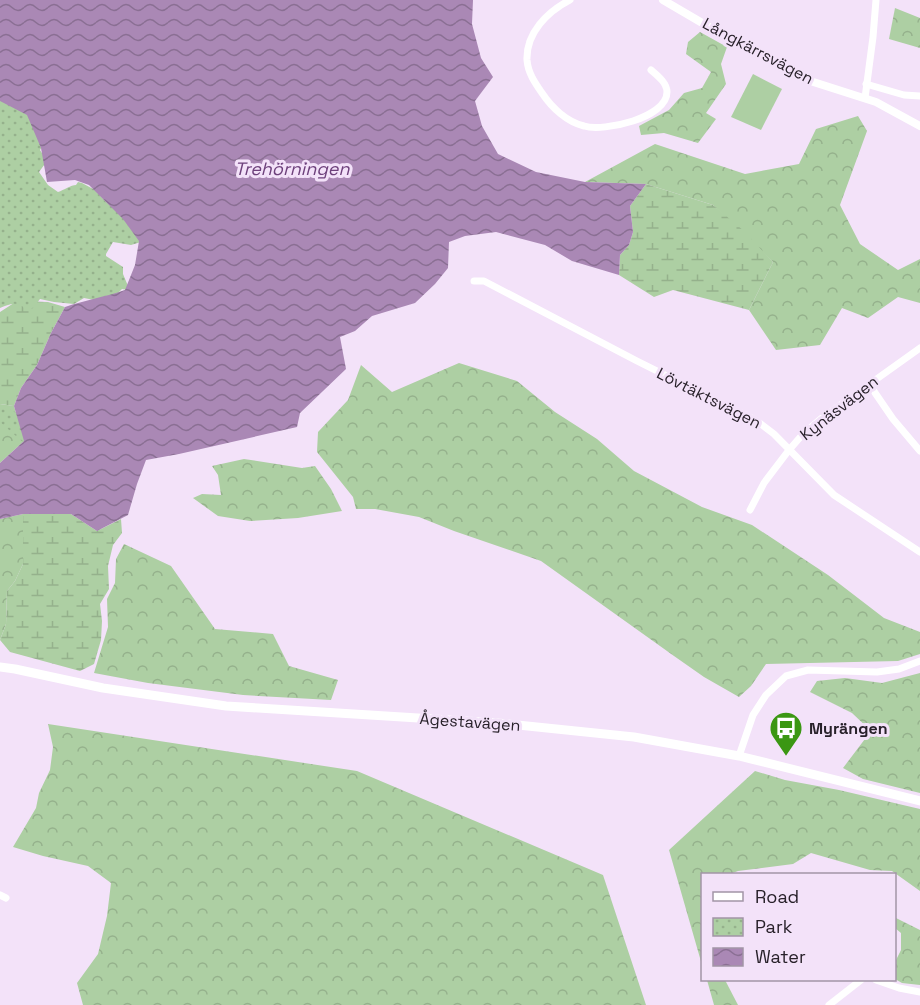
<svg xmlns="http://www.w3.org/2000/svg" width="920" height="1005" viewBox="0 0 920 1005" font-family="'Space Grotesk',sans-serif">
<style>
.forest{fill:url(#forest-crowns)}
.wetland{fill:url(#wetland-marsh)}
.park{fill:url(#park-dots)}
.pitch{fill:#adcfa3}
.water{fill:url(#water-waves)}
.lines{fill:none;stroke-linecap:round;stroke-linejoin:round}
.minor{stroke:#fff;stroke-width:7}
.tertiary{stroke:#fff;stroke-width:8}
.secondary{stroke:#fff;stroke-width:9}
.labels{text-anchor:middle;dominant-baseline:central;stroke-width:6;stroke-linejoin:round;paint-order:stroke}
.street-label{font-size:16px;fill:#28212a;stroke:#f3e2f9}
.poi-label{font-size:16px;font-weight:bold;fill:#28212a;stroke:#f3e2f9;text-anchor:start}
.water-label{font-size:18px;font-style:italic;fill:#6e417c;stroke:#f3e2f9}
</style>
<defs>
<pattern id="forest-crowns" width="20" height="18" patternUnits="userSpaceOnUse" patternTransform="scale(1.5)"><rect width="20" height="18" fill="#adcfa3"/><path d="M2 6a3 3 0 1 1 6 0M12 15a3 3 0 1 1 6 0" fill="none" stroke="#95b18c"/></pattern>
<pattern id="wetland-marsh" width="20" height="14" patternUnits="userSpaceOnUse" patternTransform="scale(1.5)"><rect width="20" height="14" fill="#adcfa3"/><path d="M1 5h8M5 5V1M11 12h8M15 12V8" fill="none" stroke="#95b18c"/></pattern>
<pattern id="park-dots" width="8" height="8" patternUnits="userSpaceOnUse" patternTransform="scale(1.5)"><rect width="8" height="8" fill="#adcfa3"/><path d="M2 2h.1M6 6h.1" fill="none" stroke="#95b18c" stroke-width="1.8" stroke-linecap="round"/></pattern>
<pattern id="water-waves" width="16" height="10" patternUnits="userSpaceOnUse" patternTransform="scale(1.5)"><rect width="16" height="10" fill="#aa88b5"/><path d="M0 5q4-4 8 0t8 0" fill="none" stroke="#8a6f93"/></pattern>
</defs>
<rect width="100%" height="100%" fill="#f3e2f9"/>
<g class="forest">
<polygon points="895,8 920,18 920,48 889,39"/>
<polygon points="700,32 727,47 721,64 726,84 706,113 716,119 698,143 664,133 641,135 639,126 669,110 684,93 702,88 711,72 686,54 688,42"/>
<polygon points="858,116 867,131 840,205 860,244 898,270 920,259 920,303 898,297 868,318 842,308 820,345 776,350 749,310 773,262 713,205 646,184 585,182 655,144 745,174 799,164 816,129"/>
<polygon points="459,363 517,381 555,412 597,439 634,471 702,507 752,525 828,575 884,618 920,632 920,654 898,661 766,664 751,686 739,697 704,677 674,656 541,561 454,531 419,517 375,509 356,509 353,497 317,452 318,432 348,400 361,365 392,392"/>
<polygon points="0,404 14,406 24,441 0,463"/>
<polygon points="244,459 302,468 315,466 331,489 342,511 298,518 250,521 218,516 193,498 202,494 221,495 218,475 212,466"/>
<polygon points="23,514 23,564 15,581 7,591 6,624 0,640 0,519"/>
<polygon points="124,544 171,566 215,629 273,634 289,666 338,680 331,700 243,695 148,683 94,673 108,627 107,599 115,583 116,559"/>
<polygon points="920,673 920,793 863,779 843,768 871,731 852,713 810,692 817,681 845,678 882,683"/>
<polygon points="48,724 357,771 603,875 646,1005 83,1005 77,983 98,954 107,916 111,883 88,866 43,856 13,847 36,808 39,793 50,770 53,747"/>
<polygon points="755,771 785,780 839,790 920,809 920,891 892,871 870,870 811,853 793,864 738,871 730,874 702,874 702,965 669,850"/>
<polygon points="894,917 920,930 920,985 902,983 895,979 895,962 901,950 901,933 895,928"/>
<polygon points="707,980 725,980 738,1005 714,1005"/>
</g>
<g class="wetland">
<polygon points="646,184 713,205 744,231 773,262 749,310 673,290 654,297 619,275 620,255 629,245 633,232 630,206"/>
<polygon points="17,301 48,302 65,307 51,333 37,365 21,388 14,406 0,404 0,312"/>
<polygon points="23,514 71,514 97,531 121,519 122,533 113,545 108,566 109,589 100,604 102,621 101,640 94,664 80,671 10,652 0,640 6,624 7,591 15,581 23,564"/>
</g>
<g class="park">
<path d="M0 95 23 102 42 147 40 150 47 161 39 172 48 185 58 192C64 190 71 185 76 185L78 182 82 183 95 190 105 201 120 213 141 242 131 245 113 242 106 254V256L123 267V274L128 286V290L122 289 114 297 94 300 84 298 74 304 54 302 40 299 34 307 29 311C26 310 24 308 22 306 15 301 7 305 0 308Z"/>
<polygon points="0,406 8,408 24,417 24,443 0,422"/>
</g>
<polygon class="pitch" points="753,74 782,89 761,130 731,117"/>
<path class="water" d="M0 0H473L472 24 481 58 493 77 475 101 482 126 498 154 536 172 585 182 646 184 630 206 633 232 629 245 620 255 619 275 572 261 545 245 496 232 465 236 449 242 448 268 435 284 415 303 372 316 355 331 340 337 346 369 300 413 297 427 179 454 146 460 137 484 128 515 97 531 71 514H23L0 519V463L24 441 14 406 21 388 37 365 51 333 65 307C85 300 105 297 125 290L135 265 139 241 123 219 89 185 75 180 47 182 41 148 27 115 0 101Z"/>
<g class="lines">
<g class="minor">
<path d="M570 0C547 12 526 33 527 60 528 73 535 83 542 93 552 108 567 122 584 126 604 132 667 118 667 92 667 83 658 76 651 70"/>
<polyline points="866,84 904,95 920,96"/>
<polyline points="865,98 873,37 876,0"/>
<polyline points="474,281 484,281 637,361 757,421 774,434 834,495 920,552"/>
<polyline points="869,384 893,419 920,451"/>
<polyline points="750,510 764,483 789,450 803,434 822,418 920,348"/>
<polyline points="739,756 753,715 766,695 786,676 808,670 877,672 899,669 920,661"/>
<polyline points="0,895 6,898"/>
<polyline points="876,980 899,988 920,992"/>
<polyline points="829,1005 861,980"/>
</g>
<polyline class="tertiary" points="663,0 733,41 804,79 876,102 920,126"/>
<polyline class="secondary" points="0,667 15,669 103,688 226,706 498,723 634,737 739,756 920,801"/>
</g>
<defs>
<g id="bus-pin" transform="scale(1.725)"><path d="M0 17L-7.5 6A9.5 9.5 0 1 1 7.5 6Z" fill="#3b9713" stroke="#f3e2f9"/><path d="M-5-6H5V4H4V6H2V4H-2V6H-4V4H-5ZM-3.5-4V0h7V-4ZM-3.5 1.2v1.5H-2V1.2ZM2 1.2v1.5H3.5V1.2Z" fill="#fff"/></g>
</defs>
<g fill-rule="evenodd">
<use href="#bus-pin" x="786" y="728"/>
</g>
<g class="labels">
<g class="street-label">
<text transform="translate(758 51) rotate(28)">Långkärrsvägen</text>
<text transform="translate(709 398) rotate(27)">Lövtäktsvägen</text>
<text transform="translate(839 408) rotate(-38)">Kynäsvägen</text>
<text transform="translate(470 722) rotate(4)">Ågestavägen</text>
</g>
<g class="poi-label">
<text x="809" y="728">Myrängen</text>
</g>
<g class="water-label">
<text x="292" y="168">Trehörningen</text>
</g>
</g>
<rect x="701" y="873" width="195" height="108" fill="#f3e2f9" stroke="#a295a6" stroke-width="1.5"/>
<rect x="713" y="892" width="30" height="9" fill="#ffffff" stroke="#a295a6" stroke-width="1.5"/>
<text x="755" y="903" font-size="18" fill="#28212a">Road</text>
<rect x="713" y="918" width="30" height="18" fill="url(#park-dots)" stroke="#a295a6" stroke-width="1.5"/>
<text x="755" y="933" font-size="18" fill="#28212a">Park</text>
<rect x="713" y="948" width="30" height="18" fill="url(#water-waves)" stroke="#a295a6" stroke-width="1.5"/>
<text x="755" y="963" font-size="18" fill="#28212a">Water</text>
</svg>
